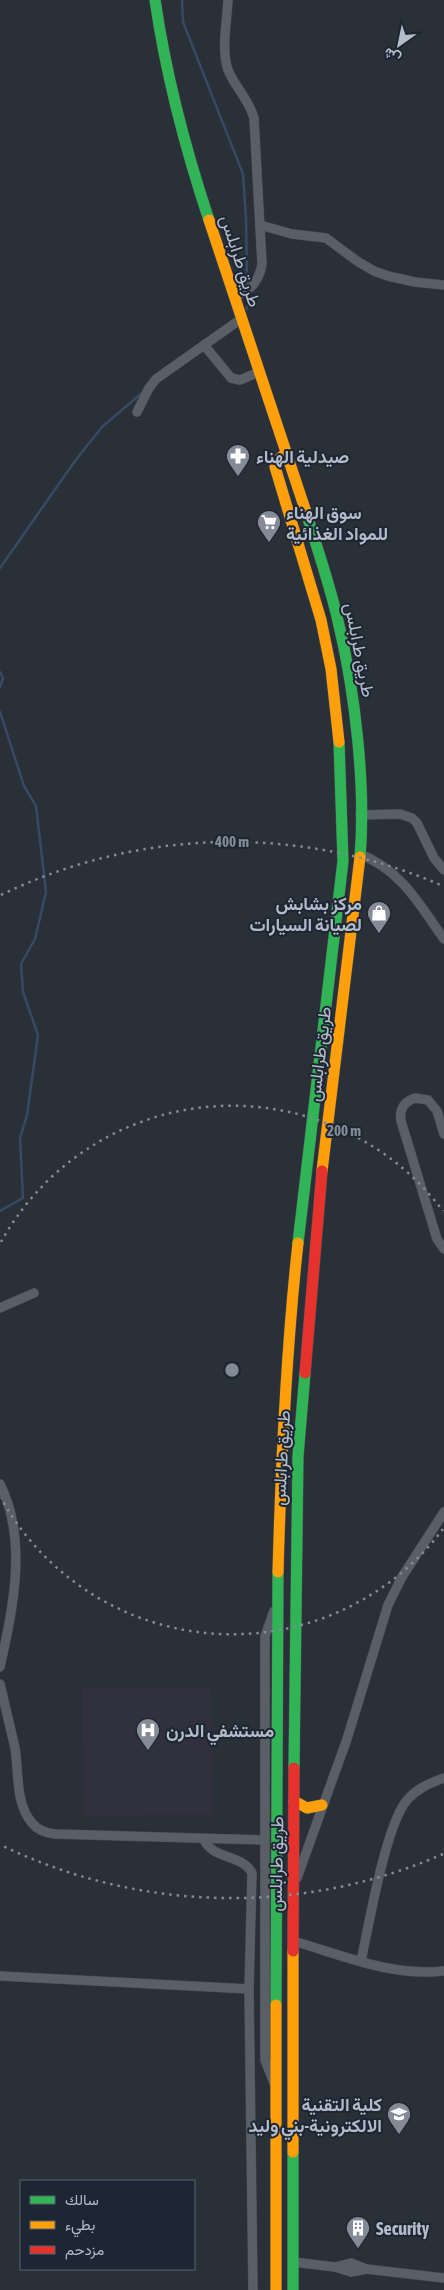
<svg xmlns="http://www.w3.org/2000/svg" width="444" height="2290" viewBox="0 0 444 2290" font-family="'Asap Condensed',Vazirmatn,sans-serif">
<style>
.medical{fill:#31303e}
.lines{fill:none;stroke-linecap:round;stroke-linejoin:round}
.stream{stroke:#384963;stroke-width:2.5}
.street-casing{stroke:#484c53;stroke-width:10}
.fast-casing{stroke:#474c53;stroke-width:12}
.slow-casing{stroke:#474c53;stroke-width:12}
.jam-casing{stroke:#474c53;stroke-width:12}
.street{stroke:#5a5e66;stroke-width:9}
.fast{stroke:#30b455;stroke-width:11}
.slow{stroke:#ff9f0a;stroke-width:11}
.jam{stroke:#e5322d;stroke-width:11}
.ring{fill:none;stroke:#848b96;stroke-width:2.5;stroke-dasharray:2.5 5}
.labels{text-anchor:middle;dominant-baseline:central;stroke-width:4;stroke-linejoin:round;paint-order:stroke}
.street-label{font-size:18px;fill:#b4bcc9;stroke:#1d2633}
.poi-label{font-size:18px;font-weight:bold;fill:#b4bcc9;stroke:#1d2633;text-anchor:start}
.centre{fill:#848b96;stroke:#1d2633;stroke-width:2.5}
.ring-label{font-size:15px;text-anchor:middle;font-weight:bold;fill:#848b96;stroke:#1d2633;stroke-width:4;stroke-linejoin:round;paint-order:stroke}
</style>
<rect width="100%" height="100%" fill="#2a3038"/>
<polygon class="medical" points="211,1687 213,1814 84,1816 82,1689"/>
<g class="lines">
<g class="stream">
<polyline points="182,0 183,22 243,174 246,218 247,285"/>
<polyline points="247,309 248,300"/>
<polyline points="0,568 75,461 102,427 143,392"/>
<polyline points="0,672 3,678 0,687"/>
<polyline points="0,712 24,786 36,806 46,892 35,939 21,964 23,992 38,1035 27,1115 20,1138 23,1198 0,1211"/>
</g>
<g class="street-casing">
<g id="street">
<path d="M228 0C227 21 221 50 228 70 235 87 249 100 254 118L262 264C259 282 250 291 234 297"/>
<polyline points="260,225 292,234 326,238 357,261 374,271 388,276 415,282 444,285"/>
<polyline points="204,345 231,378 240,380 259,372"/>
<polyline points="137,412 149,388 156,379 241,319"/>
<polyline points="360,815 400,814 412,818 417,823 434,858 444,870"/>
<path d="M360 854C402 871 419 904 444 939"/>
<path d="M444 1134 437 1111 428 1100 415 1098C404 1102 399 1109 401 1121L437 1239 444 1249"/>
<polyline points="0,1308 34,1293"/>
<path d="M0 1484C28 1540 13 1608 0 1667"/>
<polyline points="274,1611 265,1636 265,2060 274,2083"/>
<path d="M0 1684C5 1705 10 1726 15 1748 19 1772 15 1803 32 1823 38 1831 46 1833 55 1834L264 1840"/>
<path d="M204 1840C214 1860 242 1854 252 1873L249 1989 253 2290"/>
<polyline points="297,1878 347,1739 388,1605 402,1577 444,1512"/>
<path d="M293 1941C342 1955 392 1977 444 1971"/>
<path d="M361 1961C369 1925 386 1822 408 1799 418 1788 430 1783 444 1778"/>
<polyline points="0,1976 249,1989"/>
<polyline points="293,2262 335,2267 351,2272 366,2269"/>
<polyline points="335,2267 351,2263 366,2269 444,2278"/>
</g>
</g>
<g class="fast-casing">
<g id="fast">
<path d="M155 0C166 75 185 148 209 220"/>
<path d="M306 512C317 548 330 585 338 621 355 691 366 786 360 857"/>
<polyline points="298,1243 343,861 339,742"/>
<polyline points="294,1768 298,1456 305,1373"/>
<polyline points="276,2005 278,1572"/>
<polyline points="293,2152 293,2290"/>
</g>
</g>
<g class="slow-casing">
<g id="slow">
<polyline points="209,220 306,512"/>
<polyline points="286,453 278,460 275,467 321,620 331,669 339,742"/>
<polyline points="322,1171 360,857"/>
<path d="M278 1572C281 1462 286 1352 298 1243"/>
<polyline points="294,1801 307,1808 322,1805"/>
<polyline points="293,1951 293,2152"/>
<polyline points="276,2290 276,2005"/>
</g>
</g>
<g class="jam-casing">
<g id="jam">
<polyline points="305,1373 322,1171"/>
<polyline points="293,1951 294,1768"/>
</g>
</g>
<use href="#street" class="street"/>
<use href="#fast" class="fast"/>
<use href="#slow" class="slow"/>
<use href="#jam" class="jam"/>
</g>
<g class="ring">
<path d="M443 1529A264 264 0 0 1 1 1498M1 1242A264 264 0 0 1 443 1211"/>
<path d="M443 1854A528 528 0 0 1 1 1845M1 895A528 528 0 0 1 443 886"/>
</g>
<defs>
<g id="pharmacy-pin" transform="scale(1.25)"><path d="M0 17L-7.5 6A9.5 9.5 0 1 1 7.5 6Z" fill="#848b96" stroke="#1d2633"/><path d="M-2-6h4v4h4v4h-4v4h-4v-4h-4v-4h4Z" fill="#fff"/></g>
<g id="supermarket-pin" transform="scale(1.25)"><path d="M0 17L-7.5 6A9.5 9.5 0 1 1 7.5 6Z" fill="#848b96" stroke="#1d2633"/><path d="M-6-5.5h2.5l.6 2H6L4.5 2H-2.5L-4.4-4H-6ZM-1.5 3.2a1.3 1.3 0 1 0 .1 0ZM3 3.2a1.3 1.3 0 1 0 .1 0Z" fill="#fff"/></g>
<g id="shop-pin" transform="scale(1.25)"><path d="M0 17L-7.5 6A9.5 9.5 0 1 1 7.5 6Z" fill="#848b96" stroke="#1d2633"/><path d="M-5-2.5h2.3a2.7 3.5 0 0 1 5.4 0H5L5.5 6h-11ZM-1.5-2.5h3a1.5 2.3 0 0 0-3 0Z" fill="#fff"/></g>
<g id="hospital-pin" transform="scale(1.25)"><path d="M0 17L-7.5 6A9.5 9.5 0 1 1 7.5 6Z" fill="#848b96" stroke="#1d2633"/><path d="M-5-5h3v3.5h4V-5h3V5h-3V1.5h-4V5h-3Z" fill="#fff"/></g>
<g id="university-pin" transform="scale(1.25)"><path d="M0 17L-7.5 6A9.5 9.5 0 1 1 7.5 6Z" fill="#848b96" stroke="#1d2633"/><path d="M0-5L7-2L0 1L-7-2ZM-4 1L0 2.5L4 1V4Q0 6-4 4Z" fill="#fff"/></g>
<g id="building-pin" transform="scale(1.25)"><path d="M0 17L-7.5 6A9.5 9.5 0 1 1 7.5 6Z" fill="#848b96" stroke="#1d2633"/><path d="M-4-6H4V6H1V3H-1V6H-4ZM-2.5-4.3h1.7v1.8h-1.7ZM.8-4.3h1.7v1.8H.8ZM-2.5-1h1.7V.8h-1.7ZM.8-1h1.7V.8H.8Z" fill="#fff"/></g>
</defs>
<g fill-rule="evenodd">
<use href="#pharmacy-pin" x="238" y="456"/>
<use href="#supermarket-pin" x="269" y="522"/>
<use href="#shop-pin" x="379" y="913"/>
<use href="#hospital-pin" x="148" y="1730"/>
<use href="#university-pin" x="399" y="2114"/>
<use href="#building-pin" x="358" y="2228"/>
</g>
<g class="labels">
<g class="street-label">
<text transform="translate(241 261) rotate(72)">طريق طرابلس</text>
<text transform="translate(360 650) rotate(79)">طريق طرابلس</text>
<text transform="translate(319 1054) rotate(-83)">طريق طرابلس</text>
<text transform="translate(281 1458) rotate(-87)">طريق طرابلس</text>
<text transform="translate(276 1864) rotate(-89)">طريق طرابلس</text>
</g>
<g class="poi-label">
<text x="256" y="456">صيدلية الهناء</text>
<text x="286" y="512">سوق الهناء<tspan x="286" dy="21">للمواد الغذائية</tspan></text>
<text x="362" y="903" text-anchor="end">مركز بشابش<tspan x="362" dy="21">لصيانة السيارات</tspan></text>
<text x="166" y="1730">مستشفي الدرن</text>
<text x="382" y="2104" text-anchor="end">كلية التقنية<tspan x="382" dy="21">الالكترونية-بني وليد</tspan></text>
<text x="376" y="2228">Security</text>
</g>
</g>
<circle cx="232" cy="1370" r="8" class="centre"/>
<g class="ring-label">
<text x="232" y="847">400 m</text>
<text x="344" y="1136">200 m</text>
</g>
<rect x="20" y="2180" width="175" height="90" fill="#1d2633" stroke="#59626f"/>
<rect x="30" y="2196" width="25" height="8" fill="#30b455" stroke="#59626f"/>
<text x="65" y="2205" font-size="15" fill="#b4bcc9">سالك</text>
<rect x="30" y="2221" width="25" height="8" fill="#ff9f0a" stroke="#59626f"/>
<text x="65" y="2230" font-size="15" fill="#b4bcc9">بطيء</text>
<rect x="30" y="2246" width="25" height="8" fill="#e5322d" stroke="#59626f"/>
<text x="65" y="2255" font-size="15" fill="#b4bcc9">مزدحم</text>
<g transform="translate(399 45) rotate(213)" stroke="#1d2633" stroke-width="4" paint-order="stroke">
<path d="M0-4L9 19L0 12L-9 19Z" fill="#b4bcc9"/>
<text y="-8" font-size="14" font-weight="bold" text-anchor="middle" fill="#b4bcc9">ش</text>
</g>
</svg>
